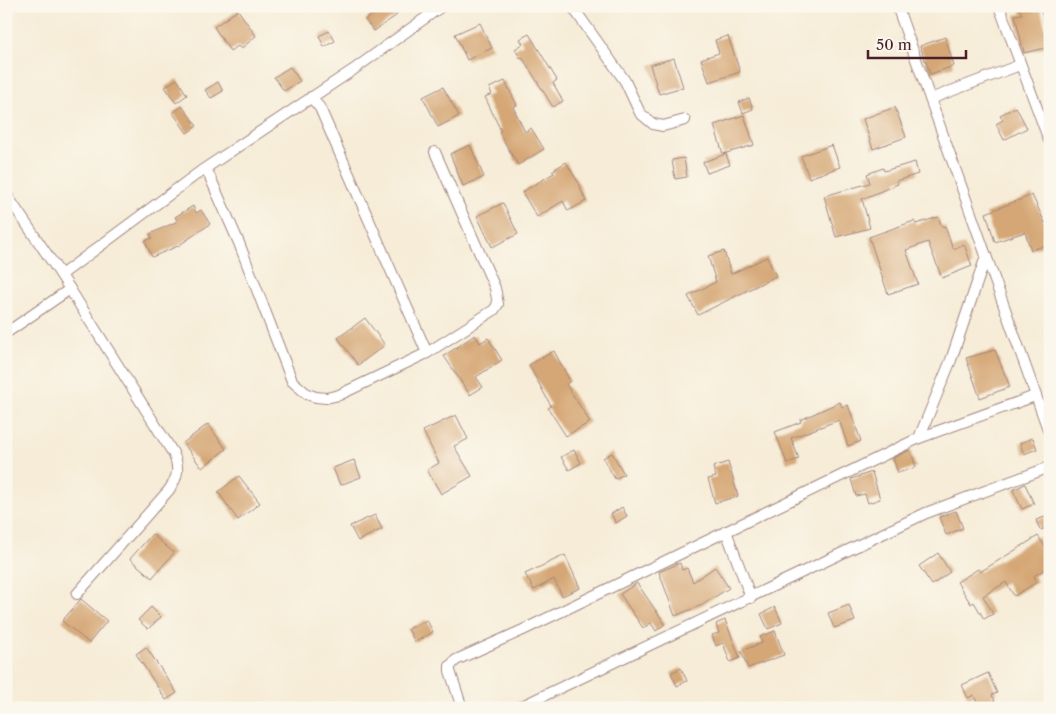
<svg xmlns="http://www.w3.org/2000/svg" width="1056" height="714" viewBox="0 0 1056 714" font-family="'Libre Caslon Text',serif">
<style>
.building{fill:#d5a776}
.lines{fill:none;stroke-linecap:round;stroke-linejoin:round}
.street-casing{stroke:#a08681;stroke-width:12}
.street{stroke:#fff;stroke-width:10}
</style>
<rect width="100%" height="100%" fill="#fbf7ec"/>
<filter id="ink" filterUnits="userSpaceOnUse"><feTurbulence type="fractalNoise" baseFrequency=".02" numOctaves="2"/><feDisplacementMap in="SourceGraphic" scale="10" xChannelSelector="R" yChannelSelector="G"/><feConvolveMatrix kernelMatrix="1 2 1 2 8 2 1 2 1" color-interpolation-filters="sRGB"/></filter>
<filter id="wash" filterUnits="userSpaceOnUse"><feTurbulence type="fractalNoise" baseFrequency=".0096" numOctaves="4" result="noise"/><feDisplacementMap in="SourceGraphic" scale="20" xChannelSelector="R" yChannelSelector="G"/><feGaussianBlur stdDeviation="1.12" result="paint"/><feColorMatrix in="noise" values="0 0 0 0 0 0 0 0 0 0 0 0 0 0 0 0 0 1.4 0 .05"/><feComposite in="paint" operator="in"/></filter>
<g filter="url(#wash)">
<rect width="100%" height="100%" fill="#f6ecd7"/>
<g id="blocks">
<g class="building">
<polygon points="384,6 391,6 397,15 374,31 365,20"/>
<polygon points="1018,6 1040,6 1050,47 1024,53 1015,15 1022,14"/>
<polygon points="238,10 256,36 241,49 238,46 230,51 214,27"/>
<polygon points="480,23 492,48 467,60 455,34"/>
<polygon points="329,31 335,41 324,47 319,36"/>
<polygon points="529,34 557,80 553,83 563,101 553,107 522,57 520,58 515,49 523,44 520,39"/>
<polygon points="728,36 740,72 709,82 701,59 719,53 715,40"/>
<polygon points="945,37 954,66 930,74 920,46"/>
<polygon points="674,58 683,87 659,94 650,65"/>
<polygon points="290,67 300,81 284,91 274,77"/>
<polygon points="177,79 187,95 176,103 165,87"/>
<polygon points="505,81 517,105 513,107 525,132 531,128 544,149 518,165 502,138 499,132 501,131 485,97 492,94 489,88"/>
<polygon points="218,82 223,91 211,98 205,90"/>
<polygon points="443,87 459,116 438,127 423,97"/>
<polygon points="749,98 753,109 743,113 739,102"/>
<polygon points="182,106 197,126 187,133 173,113"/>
<polygon points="895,107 906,137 873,149 863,119"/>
<polygon points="1016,107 1027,128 1004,140 996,124 1003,120 1000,115"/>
<polygon points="744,115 754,145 723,154 714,125"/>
<polygon points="470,145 484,177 463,186 450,154"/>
<polygon points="832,145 840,167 809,178 801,156"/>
<polygon points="726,154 730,165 707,173 703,162"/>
<polygon points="684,158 687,177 675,179 672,160"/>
<polygon points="566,162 581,187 580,188 586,201 568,211 563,201 537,217 522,192 554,173 552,171"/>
<polygon points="915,162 918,174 896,181 898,184 862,199 870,228 836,237 824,196 870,183 867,174 883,168 884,171"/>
<polygon points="1032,195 1045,223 1050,222 1050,244 1031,250 1025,232 995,242 986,213"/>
<polygon points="503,203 518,234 492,247 477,216"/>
<polygon points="193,206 196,213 201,210 210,224 178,246 152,257 145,241 152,238 150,234 178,221 175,217"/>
<polygon points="938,217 942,227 945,226 953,249 964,244 972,266 942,278 928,242 906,250 918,284 888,294 869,237 914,221 916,224"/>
<polygon points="724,251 731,274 767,257 776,276 698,315 688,296 716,282 708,256"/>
<polygon points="365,318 385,345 358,365 338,338"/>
<polygon points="475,335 480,343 488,338 502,360 476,377 483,387 470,395 444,356"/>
<polygon points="995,350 1010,387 980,398 966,358"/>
<polygon points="554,351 570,381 566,384 590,422 566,436 548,408 551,406 529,365"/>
<polygon points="840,402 842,407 848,405 861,441 848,446 839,420 791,438 799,459 787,463 775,432 801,422 800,420"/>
<polygon points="456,415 468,439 454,446 472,476 441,494 427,470 439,463 423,431"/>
<polygon points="208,424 226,449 202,468 183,443"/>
<polygon points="1033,438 1037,449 1024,454 1020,443"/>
<polygon points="574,450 581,463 569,470 561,457"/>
<polygon points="910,450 916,467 898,473 893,458"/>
<polygon points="612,453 624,474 615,479 603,458"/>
<polygon points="354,460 361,477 340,485 333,468"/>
<polygon points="728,462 738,496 715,503 708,479 716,477 713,467"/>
<polygon points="872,472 880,499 868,503 865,494 856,496 851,479"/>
<polygon points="239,476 260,503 238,520 218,492"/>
<polygon points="1025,484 1034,504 1022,509 1013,490"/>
<polygon points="622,507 627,516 616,523 611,514"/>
<polygon points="956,511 963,528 946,535 939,517"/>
<polygon points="375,515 382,529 358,541 350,526"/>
<polygon points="1045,517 1049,527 1040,530 1036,520"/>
<polygon points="152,534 174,553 152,578 130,559"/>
<polygon points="1038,536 1050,555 1050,566 1034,576 1037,582 1014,596 1006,582 983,596 993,614 984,619 974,602 971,604 957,582 978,569 980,572"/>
<polygon points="938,553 950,572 932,585 919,566"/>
<polygon points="565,555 580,588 562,596 554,579 534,590 525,574"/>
<polygon points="680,563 682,570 687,568 693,582 715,567 729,588 702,605 675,616 659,572"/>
<polygon points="637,583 665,624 656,631 651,623 643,628 620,594"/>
<polygon points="81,599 107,621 89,643 62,621"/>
<polygon points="849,605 855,621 834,628 828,613"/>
<polygon points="151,607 161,617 148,629 138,620"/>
<polygon points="775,607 782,623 768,629 761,614"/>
<polygon points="427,620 433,632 415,642 408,629"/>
<polygon points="725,620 740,658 730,662 723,643 716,646 712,635 719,633 716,624"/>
<polygon points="775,631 784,655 748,668 741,651 762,643 760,637"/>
<polygon points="146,647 177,693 166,700 136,654"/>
<polygon points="681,668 687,681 677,686 671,673"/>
<polygon points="988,673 997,693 992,695 995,701 979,708 974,695 968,698 962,685"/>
</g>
</g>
</g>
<g filter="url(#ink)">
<use href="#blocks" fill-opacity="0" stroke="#a08681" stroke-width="1"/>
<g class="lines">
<g class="street-casing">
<g id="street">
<polyline points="572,6 625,81 640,113 653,124 663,126 685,120"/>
<polyline points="897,6 1050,435"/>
<polyline points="999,6 1050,143"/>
<polyline points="311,97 320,108 427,353"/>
<polyline points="930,99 1020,65"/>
<polyline points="206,168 239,243 292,381 307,394 316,397 326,398 339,395 427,353 494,310 498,304 495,288 435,152"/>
<polyline points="6,194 61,275 201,171 353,70 442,6"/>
<path d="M61 275 173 453C180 468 178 477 169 490L77 594"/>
<polyline points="6,333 70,289"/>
<polyline points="919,438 951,360 986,256"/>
<polyline points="726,531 751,598"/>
<polyline points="462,708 450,671 450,666 456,660 523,630 919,438 1035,396"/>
<polyline points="518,708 926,513 1050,467"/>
</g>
</g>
<use href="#street" class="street"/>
</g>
</g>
<rect width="1056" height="714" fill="none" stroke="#fbf7ec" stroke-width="25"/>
<path d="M868 50v8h98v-8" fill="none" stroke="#4a1f2b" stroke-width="2.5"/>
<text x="876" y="50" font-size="15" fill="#4a1f2b" stroke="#fbf7ec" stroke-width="4" paint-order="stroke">50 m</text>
</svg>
